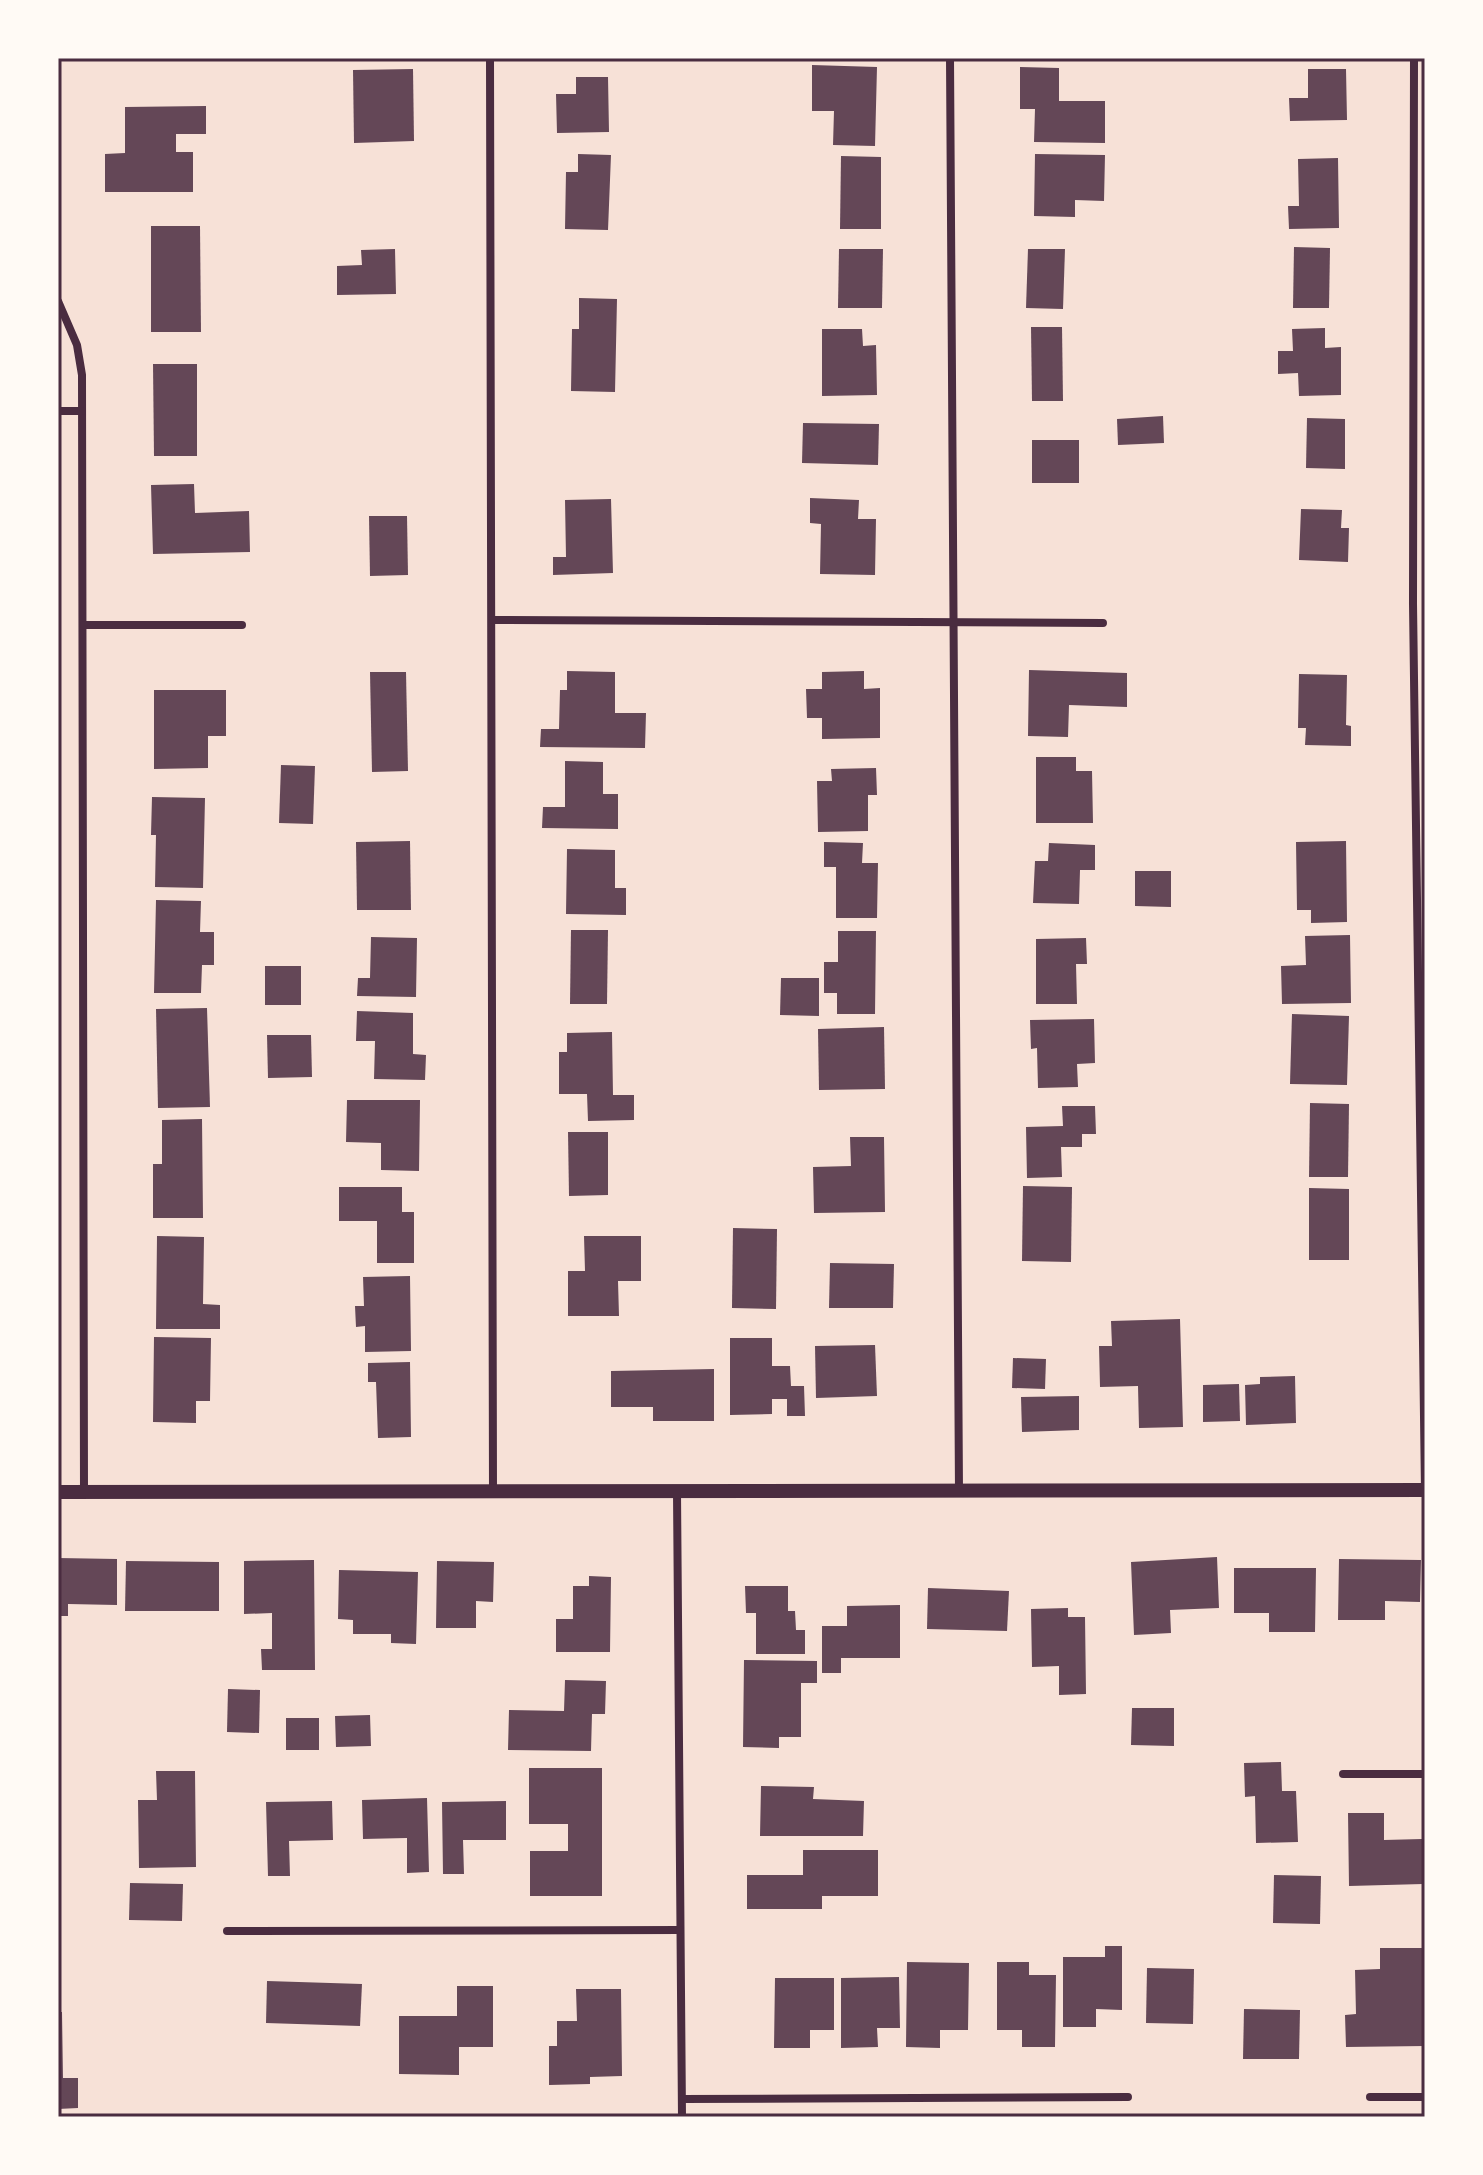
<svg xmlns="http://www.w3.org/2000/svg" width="1483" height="2175" viewBox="0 0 1483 2175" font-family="'Source Sans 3',sans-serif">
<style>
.building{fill:#644757}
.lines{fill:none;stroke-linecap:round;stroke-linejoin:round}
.minor{stroke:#4a2c40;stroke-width:8}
.tertiary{stroke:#4a2c40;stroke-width:14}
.neatline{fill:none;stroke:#4a2c40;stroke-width:3}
</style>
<rect width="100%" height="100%" fill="#f7e1d7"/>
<g class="building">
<polygon points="812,65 877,67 875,146 833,145 834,111 812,111"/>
<polygon points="1020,67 1059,68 1059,101 1105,101 1105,143 1034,142 1035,109 1020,109"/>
<polygon points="413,69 414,141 354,143 353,70"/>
<polygon points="1308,69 1346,69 1347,120 1290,121 1289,98 1308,98"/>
<polygon points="576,77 608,77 609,132 557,133 556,94 576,94"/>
<polygon points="206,106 206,134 176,134 176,152 193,152 193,192 105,192 105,154 125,153 125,107"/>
<polygon points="578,154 611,155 608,230 565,229 566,172 578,172"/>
<polygon points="1035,154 1105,155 1104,201 1075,200 1075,217 1034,216"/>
<polygon points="841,156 881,157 881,229 840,229"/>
<polygon points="1338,158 1339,228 1289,229 1288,206 1299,206 1298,159"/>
<polygon points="151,226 200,226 201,332 151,332"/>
<polygon points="1294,247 1330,248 1329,308 1293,308"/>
<polygon points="395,249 396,294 337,295 337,266 362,265 361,250"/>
<polygon points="839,249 883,249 882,308 838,308"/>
<polygon points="1028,249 1065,249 1063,309 1026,308"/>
<polygon points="579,298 617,299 615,392 571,391 572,329 579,329"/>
<polygon points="1031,327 1062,327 1063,401 1032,401"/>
<polygon points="1325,328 1325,348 1341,347 1341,395 1299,396 1298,373 1278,374 1278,351 1293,351 1292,329"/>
<polygon points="822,329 862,329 863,346 876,345 877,395 822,396"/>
<polygon points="153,364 197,364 197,456 154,456"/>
<polygon points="1163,416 1164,443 1118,445 1117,419"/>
<polygon points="1307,418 1345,419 1345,469 1306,468"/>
<polygon points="803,423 879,424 878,465 802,463"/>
<rect x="1032" y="440" width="47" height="43"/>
<polygon points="194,484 195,513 249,511 250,552 153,554 151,485"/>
<polygon points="810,498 859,500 858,519 876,519 875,575 820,574 821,524 810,523"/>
<polygon points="611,499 613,573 553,575 553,557 566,557 565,500"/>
<polygon points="1301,509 1342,510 1341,528 1349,528 1348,562 1299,560"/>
<polygon points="369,516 407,516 408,575 370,576"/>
<polygon points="1029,670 1127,673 1127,707 1069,705 1068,737 1028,736"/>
<polygon points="567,671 615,672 615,713 646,713 645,748 540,747 541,729 559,729 560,690 567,690"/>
<polygon points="864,671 864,689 880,688 880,738 822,739 822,718 807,718 806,689 822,689 822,672"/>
<polygon points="370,672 406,672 408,771 372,772"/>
<polygon points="1299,674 1347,675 1346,725 1351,726 1351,746 1305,745 1306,728 1298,728"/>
<polygon points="154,690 226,690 226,736 208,736 208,768 154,769"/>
<polygon points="1036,757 1076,757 1076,771 1092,771 1093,823 1036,823"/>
<polygon points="565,761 603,762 603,794 618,794 618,829 542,828 543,807 565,807"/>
<polygon points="281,765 315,766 313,824 279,823"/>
<polygon points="876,768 877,795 868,795 868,831 818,832 817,781 832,781 831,769"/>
<polygon points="152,797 205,798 203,888 155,887 156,835 151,835"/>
<polygon points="410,841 411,910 357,910 356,842"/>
<polygon points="1346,841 1347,922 1311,923 1311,910 1297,910 1296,842"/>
<polygon points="824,842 863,843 862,863 878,863 877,918 836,918 836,867 824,867"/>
<polygon points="1049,843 1095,845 1095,870 1080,870 1079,904 1033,903 1035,861 1048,861"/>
<polygon points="567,849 615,850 615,888 626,888 626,915 566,914"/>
<polygon points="1135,871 1171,871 1171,907 1135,906"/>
<polygon points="156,900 201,901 200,932 214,932 214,965 202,965 201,993 154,993"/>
<polygon points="571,930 608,930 607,1004 570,1004"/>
<polygon points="838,931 876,931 875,1014 837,1014 837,993 824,993 824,962 838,962"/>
<polygon points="1350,935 1351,1003 1282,1004 1281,966 1306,965 1305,936"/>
<polygon points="371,937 417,938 416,997 357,996 358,978 370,978"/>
<polygon points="1086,938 1087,964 1076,964 1077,1004 1036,1004 1036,939"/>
<rect x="265" y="966" width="36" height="39"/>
<polygon points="781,978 819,978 819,1016 780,1015"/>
<polygon points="207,1008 210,1107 158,1108 156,1009"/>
<polygon points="357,1011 413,1013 413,1054 426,1055 425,1080 374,1079 375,1041 356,1041"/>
<polygon points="1292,1014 1349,1016 1347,1085 1290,1084"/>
<polygon points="1094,1019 1095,1063 1077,1064 1078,1087 1038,1088 1037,1048 1031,1049 1030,1020"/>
<polygon points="884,1027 885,1089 819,1090 818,1029"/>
<polygon points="612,1032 613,1095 634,1095 634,1120 588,1121 587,1094 559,1094 559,1052 567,1052 567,1033"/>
<polygon points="267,1035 311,1035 312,1077 268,1078"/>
<polygon points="347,1100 420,1100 419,1171 381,1170 381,1143 346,1142"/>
<polygon points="1310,1103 1349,1104 1348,1177 1309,1177"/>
<polygon points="1062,1106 1095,1106 1096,1134 1082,1134 1082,1147 1061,1147 1062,1177 1027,1178 1026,1127 1063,1126"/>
<polygon points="202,1119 203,1218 153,1218 153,1164 162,1164 162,1120"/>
<polygon points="568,1132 608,1132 608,1195 569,1196"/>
<polygon points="850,1137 884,1137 885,1212 814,1213 813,1167 851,1166"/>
<polygon points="1023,1186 1072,1187 1071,1262 1022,1261"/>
<polygon points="339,1187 402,1187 402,1212 414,1212 414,1263 377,1263 377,1221 339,1221"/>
<polygon points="1309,1188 1349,1189 1349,1260 1309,1260"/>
<polygon points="733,1228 777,1229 776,1309 732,1308"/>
<polygon points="157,1236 204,1237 203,1304 220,1305 220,1329 156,1329"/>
<polygon points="584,1236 641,1236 641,1281 618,1281 619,1316 568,1316 568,1271 585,1271"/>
<polygon points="830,1263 894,1264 893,1308 829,1308"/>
<polygon points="410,1276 411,1351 365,1352 365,1326 356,1327 355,1306 364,1306 363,1277"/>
<polygon points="1180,1319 1183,1427 1139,1428 1138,1386 1100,1387 1099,1346 1112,1346 1111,1321"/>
<polygon points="154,1337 211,1338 210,1401 196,1401 196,1423 153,1422"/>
<polygon points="730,1338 772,1338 772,1366 790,1366 791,1386 804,1386 805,1416 787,1416 787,1399 772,1399 772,1414 730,1415"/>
<polygon points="875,1345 877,1396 816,1398 815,1346"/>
<polygon points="1013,1358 1046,1359 1045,1389 1012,1388"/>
<polygon points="410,1362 411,1437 378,1438 376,1382 368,1382 368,1363"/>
<polygon points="714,1369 714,1421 653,1421 653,1407 611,1407 611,1371"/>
<polygon points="1295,1376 1296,1423 1246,1425 1245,1385 1260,1384 1260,1377"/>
<polygon points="1239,1384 1240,1421 1203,1422 1203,1385"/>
<polygon points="1079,1396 1079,1430 1022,1432 1021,1397"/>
<polygon points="1217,1557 1219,1608 1170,1610 1171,1633 1134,1635 1131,1562"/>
<polygon points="58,1558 117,1559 117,1605 68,1604 68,1616 58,1616"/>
<polygon points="1339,1559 1421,1560 1420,1602 1385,1601 1385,1620 1338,1620"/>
<polygon points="314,1560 315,1670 262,1670 261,1649 272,1649 272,1613 244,1614 244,1561"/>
<polygon points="126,1561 219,1562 219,1611 125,1611"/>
<polygon points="437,1561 494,1562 493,1602 476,1601 476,1628 436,1628"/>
<polygon points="1234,1568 1316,1568 1315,1632 1269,1632 1269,1613 1234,1613"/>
<polygon points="339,1570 418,1572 416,1644 391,1643 391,1634 353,1634 353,1620 338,1619"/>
<polygon points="589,1576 611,1577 610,1652 556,1652 556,1619 573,1619 573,1586 589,1586"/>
<polygon points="745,1586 788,1586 788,1611 795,1611 796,1630 805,1630 805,1654 756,1654 756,1613 746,1613"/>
<polygon points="928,1588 1009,1591 1007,1631 927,1629"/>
<polygon points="900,1605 900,1658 841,1658 841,1673 822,1673 822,1626 847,1626 847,1606"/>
<polygon points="1068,1608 1068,1617 1085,1617 1086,1694 1059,1695 1059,1666 1032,1667 1031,1609"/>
<polygon points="744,1660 817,1661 817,1683 801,1683 801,1737 779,1737 779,1748 743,1747"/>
<polygon points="565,1680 606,1681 605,1714 592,1714 591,1751 508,1750 509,1710 564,1711"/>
<polygon points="228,1689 260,1690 259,1733 227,1732"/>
<polygon points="1132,1708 1174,1708 1174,1746 1131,1745"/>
<polygon points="370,1715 371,1746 336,1747 335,1716"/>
<rect x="286" y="1718" width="33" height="32"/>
<polygon points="1281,1762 1282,1791 1296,1791 1298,1842 1256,1843 1255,1796 1245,1797 1244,1763"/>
<polygon points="529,1768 602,1768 602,1896 530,1896 530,1851 568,1851 568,1824 529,1824"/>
<polygon points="156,1771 195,1771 196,1867 139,1868 138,1800 157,1800"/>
<polygon points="761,1786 814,1787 813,1799 864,1801 863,1836 760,1836"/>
<polygon points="427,1798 429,1872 407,1873 407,1838 363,1839 362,1800"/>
<polygon points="332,1801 333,1840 289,1841 290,1876 268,1876 266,1802"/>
<polygon points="506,1801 506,1840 463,1840 464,1874 443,1874 442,1802"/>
<polygon points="1348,1813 1384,1813 1384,1840 1422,1839 1423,1884 1349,1886"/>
<polygon points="803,1850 878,1850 878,1896 822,1896 822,1909 747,1909 747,1875 803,1875"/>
<polygon points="1274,1875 1321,1876 1320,1924 1273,1923"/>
<polygon points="130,1883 183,1884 182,1921 129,1920"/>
<polygon points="1105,1946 1122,1946 1122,2010 1096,2009 1096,2027 1063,2027 1063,1957 1105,1957"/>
<polygon points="1380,1948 1424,1948 1425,2046 1346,2047 1345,2015 1356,2014 1355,1970 1380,1969"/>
<polygon points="907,1962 969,1963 968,2030 940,2030 940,2048 906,2047"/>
<polygon points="997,1962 1029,1962 1029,1975 1056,1975 1055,2047 1022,2047 1022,2030 997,2030"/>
<polygon points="1147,1968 1194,1969 1193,2024 1146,2023"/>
<polygon points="899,1977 900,2028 877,2028 878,2047 841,2048 841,1978"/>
<polygon points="775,1978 834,1978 834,2030 810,2030 810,2048 774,2048"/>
<polygon points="267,1981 362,1984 360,2026 266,2023"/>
<polygon points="457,1986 493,1986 493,2047 459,2047 459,2075 399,2074 399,2016 457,2016"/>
<polygon points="576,1989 621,1989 622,2076 590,2077 590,2084 549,2085 549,2046 557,2046 557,2021 577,2021"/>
<polygon points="1244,2009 1300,2010 1299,2059 1243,2059"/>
<polygon points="58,2012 62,2012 63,2078 78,2078 78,2108 58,2109"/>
</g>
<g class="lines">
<g class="minor">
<polyline points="490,58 493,1491"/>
<polyline points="950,58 959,1492"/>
<polyline points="1414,58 1413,604 1425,1490"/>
<polyline points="58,301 77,345 82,375 84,1492"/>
<polyline points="58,411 82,411"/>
<polyline points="493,620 1103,623"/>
<polyline points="84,625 242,625"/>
<polyline points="677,1492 682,2117"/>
<polyline points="1343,1774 1425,1774"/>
<polyline points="227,1931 680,1930"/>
<polyline points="1370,2097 1425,2097"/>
<polyline points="682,2099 1128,2097"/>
</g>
<polyline class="tertiary" points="58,1492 1425,1490"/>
</g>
<rect width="1483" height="2175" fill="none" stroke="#fffaf5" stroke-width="120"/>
<rect x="60" y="60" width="1363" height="2055" class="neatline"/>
</svg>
